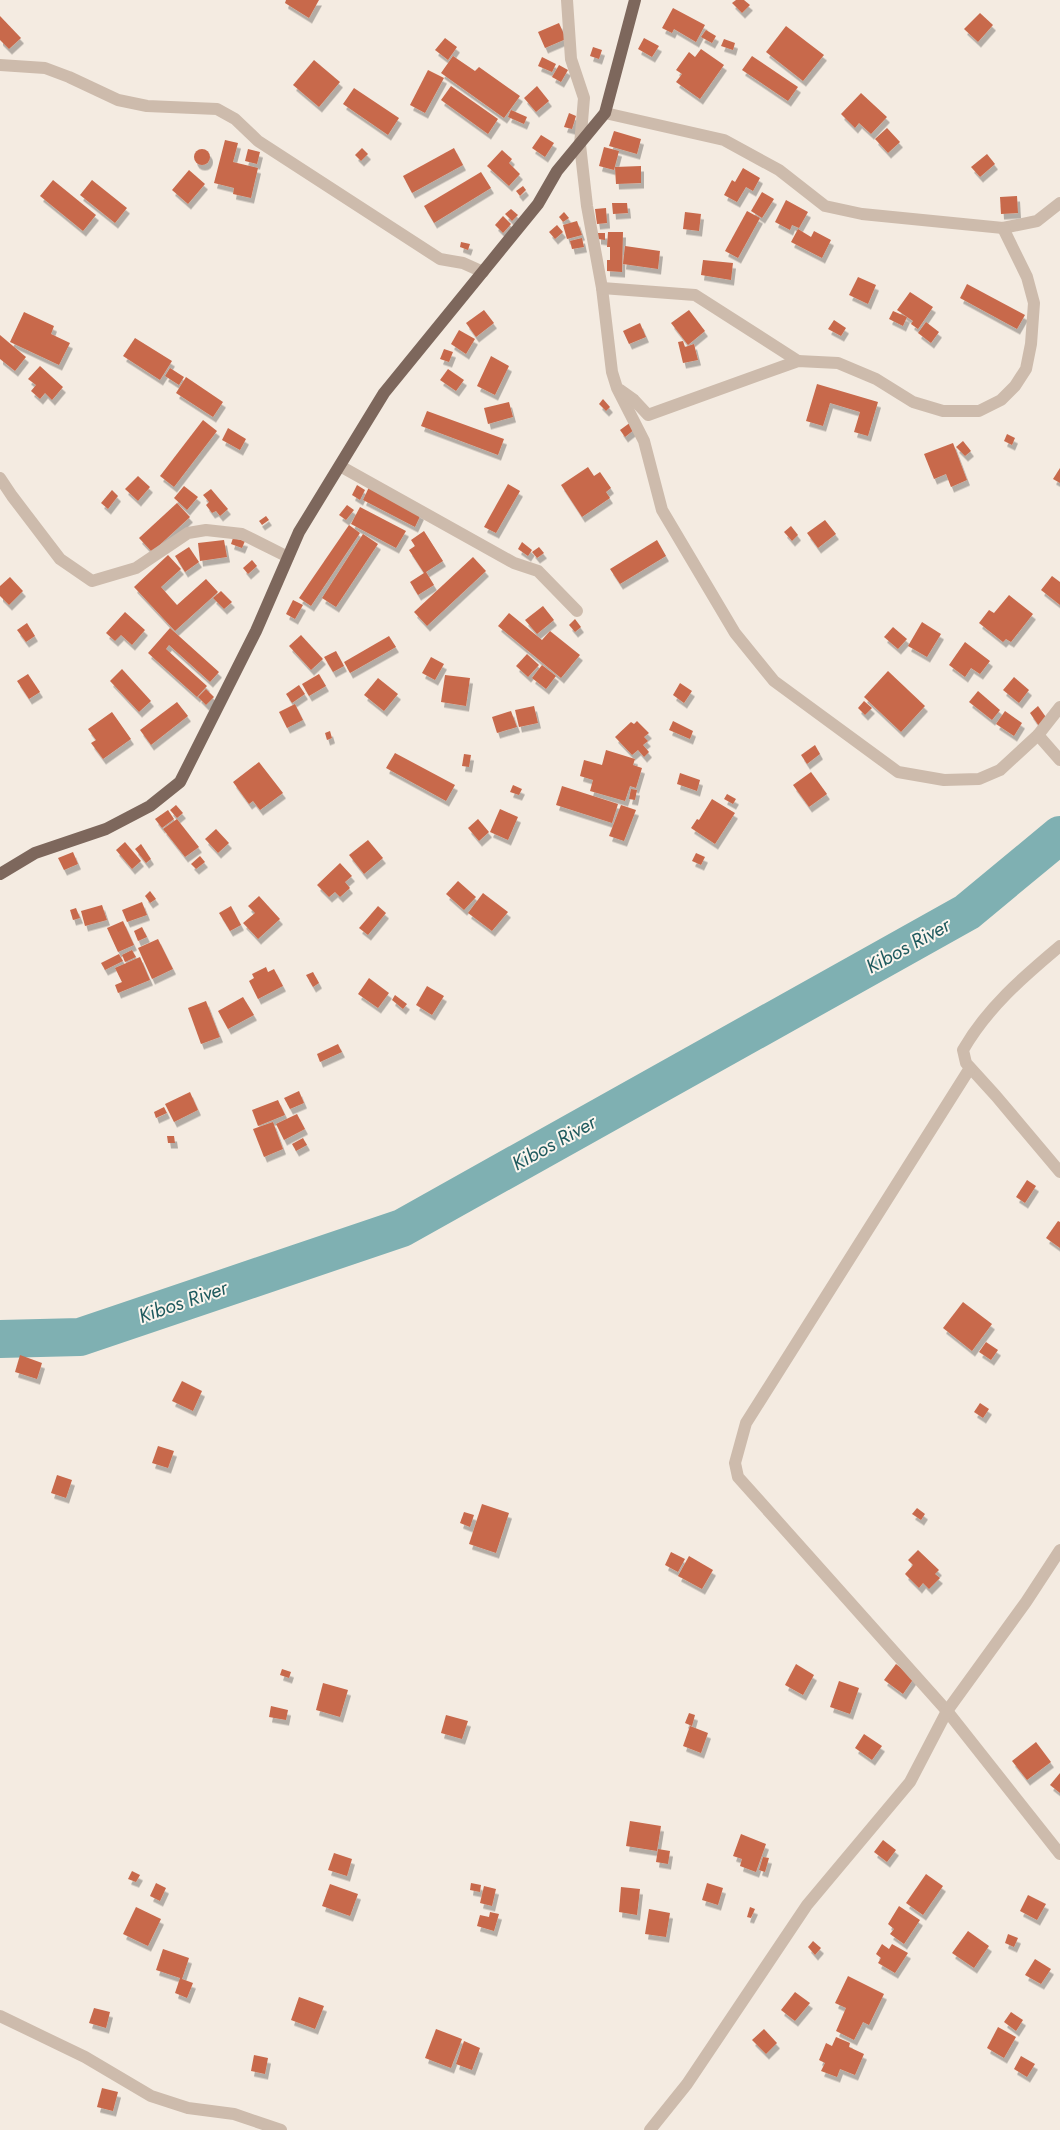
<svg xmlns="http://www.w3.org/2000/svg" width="1060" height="2130" viewBox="0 0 1060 2130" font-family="Jost,sans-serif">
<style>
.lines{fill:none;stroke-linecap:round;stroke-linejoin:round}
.river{stroke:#7fb0b2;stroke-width:38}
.building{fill:#c8694b;filter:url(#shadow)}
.minor{stroke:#cdbbac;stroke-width:12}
.major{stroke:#7d675c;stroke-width:12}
.labels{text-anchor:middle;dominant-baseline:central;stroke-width:4;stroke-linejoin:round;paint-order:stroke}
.water-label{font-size:20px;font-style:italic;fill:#1f5a5e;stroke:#fbf5ee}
</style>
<defs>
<filter id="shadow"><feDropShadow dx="3" dy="5.5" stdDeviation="0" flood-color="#0004"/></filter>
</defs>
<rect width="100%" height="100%" fill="#f4ebe1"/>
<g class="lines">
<polyline class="river" points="0,1339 80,1337 402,1228 967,912 1060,835"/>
</g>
<g class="building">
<polygon points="286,0 319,0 309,18 285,3"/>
<polygon points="736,0 744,0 750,5 742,13 732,3"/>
<polygon points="673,8 705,25 696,42 674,29 672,33 662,28"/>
<polygon points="980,13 993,25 978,42 964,29"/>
<polygon points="0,16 21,38 9,49 0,40"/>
<polygon points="559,23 566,39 545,48 538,32"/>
<polygon points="786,26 824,55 803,81 766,52"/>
<polygon points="706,30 716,36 712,43 701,37"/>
<polygon points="445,38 457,47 448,60 435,50"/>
<polygon points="644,38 659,46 652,57 638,49"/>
<polygon points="724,39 735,43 733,50 721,46"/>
<polygon points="593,47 602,50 599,59 590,56"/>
<polygon points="701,49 724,65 700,99 676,82 682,74 676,70 689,52 695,57"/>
<polygon points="453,56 475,71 479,67 520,96 504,118 441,73"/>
<polygon points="752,56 798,87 788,101 742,70"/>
<polygon points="542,57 556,64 552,72 538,66"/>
<polygon points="314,60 340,82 319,107 293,85"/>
<polygon points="559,65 568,70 561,82 552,77"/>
<polygon points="428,70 444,78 425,113 410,105"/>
<polygon points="451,86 498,119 488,134 441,100"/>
<polygon points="537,86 549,101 536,112 524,98"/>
<polygon points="354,88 399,118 388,135 343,104"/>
<polygon points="861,93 887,117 871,134 859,123 855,128 841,114"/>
<polygon points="511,110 527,117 524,124 508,117"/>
<polygon points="569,113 576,116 572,129 564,127"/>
<polygon points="887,128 900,142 888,153 875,139"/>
<polygon points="614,131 641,139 637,154 609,146"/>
<polygon points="541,135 554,143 545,157 532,148"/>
<polygon points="225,140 238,143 233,162 258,168 251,198 233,194 234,188 214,183"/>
<polygon points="604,147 619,151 614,170 599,166"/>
<polygon points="362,148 368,154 361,161 355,155"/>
<polygon points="454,148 463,165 412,193 403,176"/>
<polygon points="248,149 260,152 257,164 245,161"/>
<circle cx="202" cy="157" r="8"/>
<polygon points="502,150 512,159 509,163 520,174 509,186 487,166"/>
<polygon points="987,154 995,164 980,177 971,167"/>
<polygon points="641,166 641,183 616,184 615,167"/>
<polygon points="743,168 760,178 753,191 746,187 737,202 724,195 732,180 735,182"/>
<polygon points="189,170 205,184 188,204 172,190"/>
<polygon points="481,172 491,188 434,223 424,206"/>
<polygon points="53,180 96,215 83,231 40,196"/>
<polygon points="92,180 127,208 115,223 80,195"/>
<polygon points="523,186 526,190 520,196 516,191"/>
<polygon points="762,192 774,199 762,218 751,211"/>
<polygon points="1017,196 1018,213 1001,214 1000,197"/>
<polygon points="786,200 808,212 799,228 792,225 790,230 775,222"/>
<polygon points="612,203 627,203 628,213 613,214"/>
<polygon points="606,208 607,223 597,224 595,209"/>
<polygon points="511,209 518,215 512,221 505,214"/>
<polygon points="747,211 760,218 738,258 725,251"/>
<polygon points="564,212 569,218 563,222 559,217"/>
<polygon points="685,212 701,214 699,231 683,229"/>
<polygon points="503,216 511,224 503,233 495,225"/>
<polygon points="577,221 582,235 567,239 563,225"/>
<polygon points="557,225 563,232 555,239 549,232"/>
<polygon points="798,229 811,237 814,231 831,240 822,258 791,242"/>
<polygon points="608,232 623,232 622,272 607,271 607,260 610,260 610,247 607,247"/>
<polygon points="598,233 605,233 605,240 598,239"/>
<polygon points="582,238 584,247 572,249 570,241"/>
<polygon points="461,242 470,244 468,250 460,247"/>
<polygon points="625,246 660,251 658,269 623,264"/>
<polygon points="703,260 733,263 731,280 701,275"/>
<polygon points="858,277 876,285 868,304 849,295"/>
<polygon points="967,284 1025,315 1017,329 960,298"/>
<polygon points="910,292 933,307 918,329 911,324 913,321 897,310"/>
<polygon points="484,310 494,323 476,337 466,323"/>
<polygon points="689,310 705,331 688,345 671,323"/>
<polygon points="893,311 907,317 903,326 889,319"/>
<polygon points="24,312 54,326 51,334 70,343 59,365 10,342"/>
<polygon points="834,320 846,328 841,336 828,329"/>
<polygon points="926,322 939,332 931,343 918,333"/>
<polygon points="640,323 646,337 629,344 623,331"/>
<polygon points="459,330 475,339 466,354 451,344"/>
<polygon points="0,335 26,357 15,371 0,359"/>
<polygon points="135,338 172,361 160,380 123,356"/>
<polygon points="683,341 685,347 694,344 698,360 683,363 678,342"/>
<polygon points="444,349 453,352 449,362 440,359"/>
<polygon points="491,356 509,366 495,395 477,386"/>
<polygon points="40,366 63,387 52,400 45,393 40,399 31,391 36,385 28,379"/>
<polygon points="170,368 184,377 179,385 165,376"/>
<polygon points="448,369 464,380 456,391 440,380"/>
<polygon points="186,377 223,402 213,417 176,393"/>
<polygon points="817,384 878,402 868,436 854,432 860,412 830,403 823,426 806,421"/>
<polygon points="603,399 610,407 606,411 599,404"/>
<polygon points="509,402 513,417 488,424 484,408"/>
<polygon points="427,411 504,439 498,455 421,426"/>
<polygon points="203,420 217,431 174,487 160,476"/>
<polygon points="631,422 635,429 625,437 620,430"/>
<polygon points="228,428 246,439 240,450 222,440"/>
<polygon points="1007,434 1015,438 1012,445 1004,441"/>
<polygon points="963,441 971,451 965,456 956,447"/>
<polygon points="953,443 967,480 951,487 946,474 934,479 924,454"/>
<polygon points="588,467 594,476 600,472 611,488 606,492 610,498 582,517 561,485"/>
<polygon points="1060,468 1060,483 1053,479"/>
<polygon points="138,476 150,487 138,501 125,489"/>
<polygon points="508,484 520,491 496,533 484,527"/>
<polygon points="357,485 365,490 360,500 352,495"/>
<polygon points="184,486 198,497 187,510 174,498"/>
<polygon points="369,487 421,514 415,527 363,500"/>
<polygon points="211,489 228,509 220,516 216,511 212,513 206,505 209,502 203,495"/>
<polygon points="112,490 118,496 108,509 101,503"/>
<polygon points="177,503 190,517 152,552 139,538"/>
<polygon points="347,505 354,510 346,520 339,515"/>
<polygon points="360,507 406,531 396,548 351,524"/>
<polygon points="266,516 269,520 262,525 259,521"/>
<polygon points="825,520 836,534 818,548 807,533"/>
<polygon points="349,525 360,533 311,606 299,598"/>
<polygon points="791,526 798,535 792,541 784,532"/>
<polygon points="424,531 443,561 426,572 434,585 418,595 410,582 424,573 409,550 415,546 411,540"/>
<polygon points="363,534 378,544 336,607 322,598"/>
<polygon points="233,538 245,541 242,548 231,544"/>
<polygon points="224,540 227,557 200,561 198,543"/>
<polygon points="657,540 666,556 620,584 610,569"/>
<polygon points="522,542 532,550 528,556 518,549"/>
<polygon points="189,547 199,562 185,572 175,556"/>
<polygon points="539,547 544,553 537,558 532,552"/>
<polygon points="168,555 181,569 161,587 177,605 206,579 218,592 175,631 134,587"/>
<polygon points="473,557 486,571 427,626 414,612"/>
<polygon points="252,560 257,566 248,574 243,568"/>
<polygon points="1052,576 1060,582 1060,605 1041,590"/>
<polygon points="10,577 23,591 9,605 0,596 0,586"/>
<polygon points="221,591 232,602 224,609 213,598"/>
<polygon points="1009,595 1033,614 1011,642 1006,639 1003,642 979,623 989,610 994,613"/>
<polygon points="293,600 303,605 295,619 286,614"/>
<polygon points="543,606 554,620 537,634 525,620"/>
<polygon points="125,612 145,630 132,645 121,635 115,641 106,633"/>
<polygon points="509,613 542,640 550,631 580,655 561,678 498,626"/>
<polygon points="575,619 581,627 575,632 569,625"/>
<polygon points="922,622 941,634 927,657 908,646"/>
<polygon points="27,623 35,636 26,642 17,630"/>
<polygon points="893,627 907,639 898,649 884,637"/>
<polygon points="170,628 219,672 210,682 169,645 166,649 207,686 197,697 148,653"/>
<polygon points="301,635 323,659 311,670 289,646"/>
<polygon points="389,636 396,647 350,673 344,662"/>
<polygon points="965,642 990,661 980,674 971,668 965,677 949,665"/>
<polygon points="336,651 344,666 333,672 324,657"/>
<polygon points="527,654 539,665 528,677 516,666"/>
<polygon points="431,657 444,664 435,680 422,673"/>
<polygon points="542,665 556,676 546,689 532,678"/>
<polygon points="122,669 151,701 139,712 110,681"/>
<polygon points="888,671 925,706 901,732 864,697"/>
<polygon points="28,674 40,692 29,699 17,681"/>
<polygon points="319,674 326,686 309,696 302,684"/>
<polygon points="445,675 470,678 466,706 441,702"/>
<polygon points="1014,677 1029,690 1019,703 1003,690"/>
<polygon points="378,678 398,694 384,711 364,695"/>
<polygon points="680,683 692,691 684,703 673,695"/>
<polygon points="299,685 305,694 292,703 286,694"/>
<polygon points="206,689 214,697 206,705 198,697"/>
<polygon points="978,691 1000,710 992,720 969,702"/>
<polygon points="864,701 872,708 865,715 858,708"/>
<polygon points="177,702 188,716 151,745 140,730"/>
<polygon points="295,704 303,720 287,728 279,712"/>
<polygon points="534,706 538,723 519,727 515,710"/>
<polygon points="1038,706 1048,720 1039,726 1030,713"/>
<polygon points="511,711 517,727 497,733 492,717"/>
<polygon points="1005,711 1022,723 1014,736 996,724"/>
<polygon points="112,712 131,739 103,759 91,743 96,740 88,729"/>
<polygon points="637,721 649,733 644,737 648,741 643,745 649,752 644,757 638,750 632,755 615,737 631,722 634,724"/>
<polygon points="673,721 693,731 690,739 669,730"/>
<polygon points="330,731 332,738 327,740 325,733"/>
<polygon points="815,745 820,754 807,764 801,755"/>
<polygon points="606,750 635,759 633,765 642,768 636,788 630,786 625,801 590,791 593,780 580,776 584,760 602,765"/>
<polygon points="395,753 455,785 446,801 386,768"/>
<polygon points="464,754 471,755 469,767 462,766"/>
<polygon points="259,762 283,793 260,810 253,801 249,804 233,782"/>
<polygon points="811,772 827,794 809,807 793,785"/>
<polygon points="680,773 700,780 697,791 677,784"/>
<polygon points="513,785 522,789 519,795 510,792"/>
<polygon points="562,786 618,804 612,823 556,805"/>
<polygon points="631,789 637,790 635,800 629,799"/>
<polygon points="727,794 736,799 733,804 724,799"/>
<polygon points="712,799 735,813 715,844 691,828 697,819 699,820"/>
<polygon points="176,805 183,813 177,818 170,810"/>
<polygon points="621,805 636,810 624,841 609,836"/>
<polygon points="500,809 518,817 508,840 490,832"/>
<polygon points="168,810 174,819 162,828 155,819"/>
<polygon points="177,819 199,847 185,857 163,829"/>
<polygon points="478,819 489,832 479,841 468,828"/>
<polygon points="216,829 229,843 218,853 205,839"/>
<polygon points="368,840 383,858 364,874 349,855"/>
<polygon points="125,842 141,861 132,869 116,850"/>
<polygon points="141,844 151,859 146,863 135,849"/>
<polygon points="73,852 78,864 64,870 58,858"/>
<polygon points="696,853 705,857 701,865 692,861"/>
<polygon points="200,856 205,862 196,869 191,864"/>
<polygon points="340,863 352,876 345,882 350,888 340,897 335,892 329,897 317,885"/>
<polygon points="458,881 476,897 464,910 446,894"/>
<polygon points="150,891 156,899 150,903 145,896"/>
<polygon points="483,893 508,912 492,931 468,913"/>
<polygon points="259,896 280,919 258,939 243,923 255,913 248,906"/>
<polygon points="142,902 147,915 127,922 122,910"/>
<polygon points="102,905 107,920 85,926 81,911"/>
<polygon points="231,906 241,925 230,931 219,913"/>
<polygon points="378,906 386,913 368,935 359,928"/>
<polygon points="76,908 80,918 73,920 70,910"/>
<polygon points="123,921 134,945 118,952 107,928"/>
<polygon points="142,927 147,937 138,941 134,931"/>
<polygon points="158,939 173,969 152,979 138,948"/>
<polygon points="132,950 136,957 125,962 122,955"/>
<polygon points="119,954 123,961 105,970 101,963"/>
<polygon points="140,957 150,980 118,993 115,985 122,982 115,968"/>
<polygon points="266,967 268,972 274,969 283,986 258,999 249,981 254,978 252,974"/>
<polygon points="313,972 319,983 313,987 306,975"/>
<polygon points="369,978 389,993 378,1008 358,994"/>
<polygon points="427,986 444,996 432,1015 416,1005"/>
<polygon points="395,995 407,1004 403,1009 392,1000"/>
<polygon points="243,997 254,1015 228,1029 218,1011"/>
<polygon points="206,1001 220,1037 201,1044 188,1008"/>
<polygon points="338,1044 342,1052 320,1062 317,1054"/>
<polygon points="299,1091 304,1103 290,1109 284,1098"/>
<polygon points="190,1092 198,1110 174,1122 165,1104"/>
<polygon points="278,1100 285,1115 258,1126 252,1110"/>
<polygon points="164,1107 167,1113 156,1118 154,1112"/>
<polygon points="297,1114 305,1129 284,1140 276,1124"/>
<polygon points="273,1122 283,1149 264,1157 253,1129"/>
<polygon points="167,1136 174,1136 175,1143 168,1143"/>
<polygon points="303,1138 307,1145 296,1151 292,1144"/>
<polygon points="1027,1180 1036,1186 1025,1203 1016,1197"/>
<polygon points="1058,1221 1060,1222 1060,1248 1046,1238"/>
<polygon points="963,1302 992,1324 972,1351 943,1328"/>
<polygon points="986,1342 998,1350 991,1360 979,1352"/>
<polygon points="20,1355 42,1363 37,1379 15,1372"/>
<polygon points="182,1381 202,1391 193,1411 172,1401"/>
<polygon points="980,1403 989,1409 983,1418 974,1412"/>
<polygon points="158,1446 174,1451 168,1468 152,1463"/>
<polygon points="57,1475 72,1480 66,1498 51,1493"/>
<polygon points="482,1504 509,1513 496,1553 469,1544"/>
<polygon points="917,1508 925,1514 921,1520 912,1514"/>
<polygon points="464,1512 474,1515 470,1527 460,1523"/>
<polygon points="918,1550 939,1570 935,1574 940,1578 929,1589 923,1583 919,1588 905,1574 913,1565 908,1560"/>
<polygon points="671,1552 685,1559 678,1572 665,1565"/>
<polygon points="689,1556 713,1570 702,1589 678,1576"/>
<polygon points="796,1664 814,1675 803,1695 785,1685"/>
<polygon points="896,1664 914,1678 903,1694 884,1680"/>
<polygon points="282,1669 291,1672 289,1678 280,1675"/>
<polygon points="839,1681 859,1688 850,1714 830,1707"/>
<polygon points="323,1683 348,1690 340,1717 316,1710"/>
<polygon points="271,1706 288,1710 286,1720 269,1717"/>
<polygon points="689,1713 695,1715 692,1726 685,1723"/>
<polygon points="446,1715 468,1721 462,1739 441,1733"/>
<polygon points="690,1726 708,1733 701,1753 683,1746"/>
<polygon points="864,1734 882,1746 872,1760 855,1748"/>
<polygon points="1036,1742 1051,1762 1027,1780 1012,1761"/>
<polygon points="1060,1773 1060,1793 1050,1785"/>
<polygon points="630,1821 661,1826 657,1851 626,1846"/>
<polygon points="741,1834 766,1844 756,1872 740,1866 742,1859 733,1856"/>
<polygon points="883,1840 896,1850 887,1862 874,1852"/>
<polygon points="658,1849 670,1851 668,1864 656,1862"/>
<polygon points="334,1853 352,1859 347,1876 328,1870"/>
<polygon points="763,1857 769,1858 765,1872 759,1870"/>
<polygon points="132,1871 140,1875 136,1882 128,1879"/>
<polygon points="926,1874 943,1886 923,1915 906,1903"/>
<polygon points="156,1883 166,1888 160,1901 150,1896"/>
<polygon points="471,1883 481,1885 480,1892 470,1890"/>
<polygon points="707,1883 723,1888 718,1905 702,1900"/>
<polygon points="330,1884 358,1894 350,1916 322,1906"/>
<polygon points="484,1886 496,1889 492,1906 480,1903"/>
<polygon points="621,1887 640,1889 637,1915 619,1912"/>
<polygon points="1028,1895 1046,1904 1037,1920 1020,1911"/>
<polygon points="899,1906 920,1920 904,1944 890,1934 894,1929 888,1924"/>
<polygon points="136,1907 161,1919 148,1946 123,1934"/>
<polygon points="750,1907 755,1909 751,1918 747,1917"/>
<polygon points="649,1909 670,1913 666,1937 645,1934"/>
<polygon points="490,1912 499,1914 494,1931 477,1926 480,1915 489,1917"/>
<polygon points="968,1931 989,1946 974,1968 952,1953"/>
<polygon points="1008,1934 1018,1938 1014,1947 1005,1943"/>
<polygon points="813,1941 821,1948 815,1955 808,1947"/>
<polygon points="882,1944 889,1949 892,1944 908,1953 895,1973 878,1963 881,1958 876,1954"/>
<polygon points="163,1949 189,1958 182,1979 193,1983 187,1998 175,1993 180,1978 156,1970"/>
<polygon points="1035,1959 1051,1969 1041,1984 1025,1975"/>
<polygon points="848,1976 884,1994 869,2025 863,2022 854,2040 836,2031 846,2008 835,2003"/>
<polygon points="795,1992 810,2003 795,2021 781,2010"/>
<polygon points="299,1997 324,2006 315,2029 291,2020"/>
<polygon points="94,2008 110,2012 106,2028 89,2023"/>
<polygon points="1011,2012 1023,2020 1016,2031 1004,2022"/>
<polygon points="998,2027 1016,2037 1004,2058 987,2048"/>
<polygon points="436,2029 462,2039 451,2068 425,2058"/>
<polygon points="764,2029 777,2043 766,2054 752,2040"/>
<polygon points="836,2037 850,2043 849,2047 864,2054 855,2075 840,2069 837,2077 821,2071 825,2063 819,2060 826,2043 832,2046"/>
<polygon points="464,2041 480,2048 472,2070 456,2064"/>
<polygon points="254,2055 268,2058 265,2074 251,2071"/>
<polygon points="1021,2056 1035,2064 1027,2077 1014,2069"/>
<polygon points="102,2088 118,2092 113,2111 97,2107"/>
</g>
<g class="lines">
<g class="minor">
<polyline points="567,0 571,59 584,98 580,145 587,206 602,288 612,372 617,388 644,441 662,510 735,633 774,681 898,772 944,780 979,779 1000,770 1038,735 1060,760"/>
<polyline points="0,65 45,68 69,77 118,100 147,106 217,109 235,119 258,141 440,259 463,263 483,272"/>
<polyline points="605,113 724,140 779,170 825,206 862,214 1003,228 1037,221 1060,203"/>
<polyline points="602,288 695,295 798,361"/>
<polyline points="620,390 634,400 648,415 798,361 838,363 876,379 913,402 943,411 979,411 1001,400 1015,386 1026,369 1031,344 1034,303 1027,277 1003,228"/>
<polyline points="340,466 514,563 538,571 577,611"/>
<polyline points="0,478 12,496 60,559 92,581 136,568 188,533 206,530 242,534 288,557"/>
<polyline points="1038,735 1060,707"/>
<path d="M1060 946C1023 977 987 1008 963 1050L966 1063 996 1096 1060 1172"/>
<polyline points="970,1068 746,1423 735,1463 738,1477 947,1711 1060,1854"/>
<polyline points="0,2016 85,2057 151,2096 188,2108 234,2114 281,2130"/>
<polyline points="650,2130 687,2084 807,1905 910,1782 947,1711 1026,1602 1060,1550"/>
</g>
<polyline class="major" points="0,874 35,853 106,829 150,806 180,782 256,631 299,532 384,393 538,204 557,171 605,113 635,0"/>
</g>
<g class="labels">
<g class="water-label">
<text transform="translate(908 946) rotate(-29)">Kibos River</text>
<text transform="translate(554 1143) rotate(-29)">Kibos River</text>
<text transform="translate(183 1302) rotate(-19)">Kibos River</text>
</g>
</g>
</svg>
